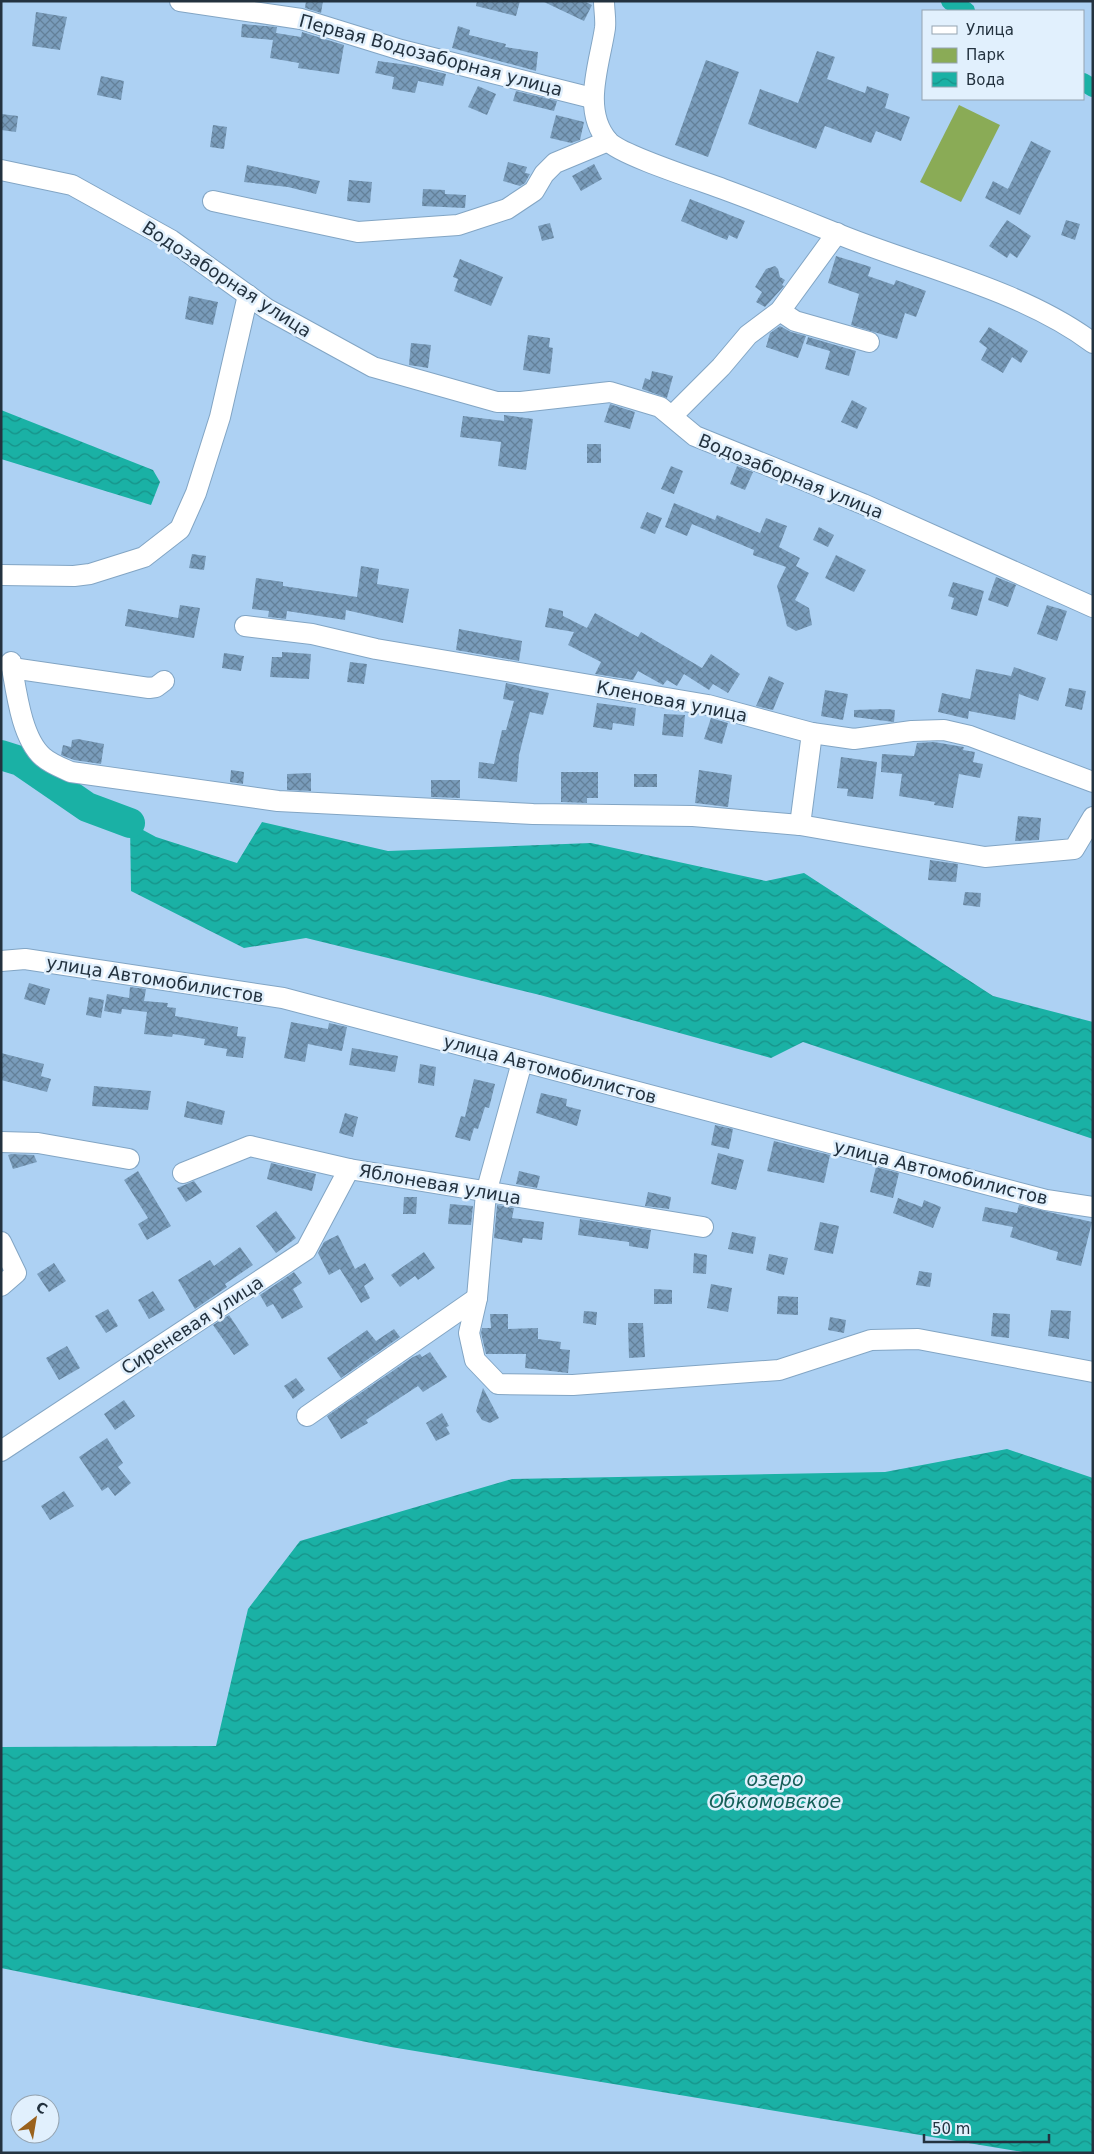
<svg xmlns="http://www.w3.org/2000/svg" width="1094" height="2154" viewBox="0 0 1094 2154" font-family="'DejaVu Sans',sans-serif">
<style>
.green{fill:#8aab56}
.water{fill:url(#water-waves)}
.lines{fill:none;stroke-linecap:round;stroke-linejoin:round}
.canal{stroke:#1ab1a5;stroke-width:18}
.river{stroke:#1ab1a5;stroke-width:30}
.building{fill:url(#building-cross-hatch)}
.minor-casing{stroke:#82a5c4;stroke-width:22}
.minor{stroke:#fff;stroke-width:20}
.labels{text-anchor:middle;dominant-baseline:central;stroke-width:5;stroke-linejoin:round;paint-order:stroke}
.street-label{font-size:18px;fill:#23323f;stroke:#e1f0fd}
.water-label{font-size:19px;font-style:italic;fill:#166059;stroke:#e1f0fd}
</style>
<defs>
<pattern id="water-waves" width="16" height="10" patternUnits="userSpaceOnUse" patternTransform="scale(1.25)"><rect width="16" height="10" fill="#1ab1a5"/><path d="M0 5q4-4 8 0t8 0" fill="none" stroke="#179188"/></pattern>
<pattern id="building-cross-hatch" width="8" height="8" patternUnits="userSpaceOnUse" patternTransform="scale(1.25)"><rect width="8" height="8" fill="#799cbb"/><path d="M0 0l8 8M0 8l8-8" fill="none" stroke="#638099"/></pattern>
</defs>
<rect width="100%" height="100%" fill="#add1f3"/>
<polygon class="green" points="959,105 1000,125 961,202 920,182"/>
<g class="water">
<polygon points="1,410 153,470 160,482 151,505 1,459"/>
<polygon points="262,822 388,851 591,843 766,881 804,873 993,996 1093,1022 1093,1139 803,1042 771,1058 540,995 306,938 244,948 131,891 130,823 156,837 237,863"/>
<polygon points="1007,1449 1093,1478 1093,2153 1029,2153 391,2047 1,1968 1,1747 216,1746 248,1609 300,1541 512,1479 885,1472"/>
</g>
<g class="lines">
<g class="canal">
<polyline points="950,1 966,11"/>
<polyline points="1083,82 1093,88"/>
</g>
<polyline class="river" points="1,755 20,761 87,807 130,823"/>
</g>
<g class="building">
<polygon points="306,1 323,1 321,13 305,8"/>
<polygon points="477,1 520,1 516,16 476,6"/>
<polygon points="542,1 584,1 592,5 584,21"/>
<polygon points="36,12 67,17 60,50 32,46"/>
<polygon points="242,24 277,27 276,33 301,37 302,32 344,45 339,74 298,68 299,63 270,58 273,40 241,37"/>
<polygon points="458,26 470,30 469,35 506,44 505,47 538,52 536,71 452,48"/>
<polygon points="817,51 835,57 827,79 865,93 867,86 889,94 885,108 910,117 901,141 876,131 871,143 825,126 816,149 748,124 760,89 798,103"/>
<polygon points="706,60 739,72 708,157 675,145"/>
<polygon points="378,61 415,66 446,74 443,86 418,81 415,93 392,89 394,77 375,73"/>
<polygon points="101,76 124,81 121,100 97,95"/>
<polygon points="478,86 496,94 487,115 468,107"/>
<polygon points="516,91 557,101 554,111 513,101"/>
<polygon points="1,114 18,116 16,132 1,130"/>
<polygon points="556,115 584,122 580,140 571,143 550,138"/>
<polygon points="213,125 227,127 224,149 210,147"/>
<polygon points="1031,141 1051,151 1020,215 985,198 993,181 1008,189"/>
<polygon points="508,162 527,167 525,173 530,174 525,183 520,186 503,181"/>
<polygon points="594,164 602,179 581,191 572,176"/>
<polygon points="247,165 320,181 316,194 288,187 244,182"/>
<polygon points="349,180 372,182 370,203 347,201"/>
<polygon points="423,189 445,190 445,194 466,195 465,208 422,206"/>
<polygon points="690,199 745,221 737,239 729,235 727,240 681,221"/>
<polygon points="1007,220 1031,236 1017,258 1010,253 1007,258 989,246"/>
<polygon points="1066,220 1080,224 1075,240 1061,235"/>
<polygon points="550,223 554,238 542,241 538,226"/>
<polygon points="836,256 871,267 868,276 894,285 896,280 926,291 916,317 905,313 897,339 851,325 859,294 828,283"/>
<polygon points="460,259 503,277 491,306 454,291 458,279 453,277"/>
<polygon points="775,266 778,269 780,277 785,280 782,285 784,286 765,307 756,302 762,292 755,287 766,269"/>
<polygon points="189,296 218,302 213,325 185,319"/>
<polygon points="780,326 791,332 806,336 798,358 766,347 770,333"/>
<polygon points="989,327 1028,351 1021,363 1012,357 1003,373 981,360 987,348 979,342"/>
<polygon points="528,335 550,338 549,347 553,348 550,374 523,370"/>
<polygon points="808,337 856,351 849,376 825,369 830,351 806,344"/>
<polygon points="411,343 431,345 428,368 409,365"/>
<polygon points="652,371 673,376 667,398 642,389 645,378 650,380"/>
<polygon points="852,400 867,408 857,429 841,422"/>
<polygon points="610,404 635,412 630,429 604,422"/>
<polygon points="504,415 533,419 526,470 498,466 501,442 460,437 463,416 504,421"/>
<rect x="587" y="444" width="14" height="19"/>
<polygon points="671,466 683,471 674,494 661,489"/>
<polygon points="737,466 753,472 745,490 730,484"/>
<polygon points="674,503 715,520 717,515 760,533 766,518 787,526 779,547 800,558 796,566 809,573 795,600 809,608 812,625 796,631 787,626 777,586 786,567 753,555 754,550 692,524 687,536 665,527"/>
<polygon points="647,512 662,518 655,534 640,528"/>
<polygon points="819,527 834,535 828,547 813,540"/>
<polygon points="192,554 206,556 204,570 189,568"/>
<polygon points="836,555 866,570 854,592 825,578"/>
<polygon points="361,566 379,569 377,584 409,589 403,623 346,610 345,620 287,611 286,619 268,617 269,611 252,609 256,578 283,582 283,586 357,597"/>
<polygon points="996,577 1016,585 1008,607 988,600"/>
<polygon points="953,582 984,591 977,616 951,609 954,598 948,596"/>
<polygon points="180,605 200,608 194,638 125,626 128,609 178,618"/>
<polygon points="1047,605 1067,611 1057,641 1037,634"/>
<polygon points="549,608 563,611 563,616 587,628 595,613 638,637 641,632 702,668 711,654 740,674 728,693 713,684 709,690 684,674 677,686 667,680 663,685 638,671 633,680 595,674 601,662 568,645 574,632 545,627"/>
<polygon points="459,629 522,641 519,661 456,650"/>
<polygon points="282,652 311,654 309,679 270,677 272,657 282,657"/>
<polygon points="224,653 244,656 241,671 222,668"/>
<polygon points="350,662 367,664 364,684 347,682"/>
<polygon points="1014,667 1046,678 1038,701 1019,694 1015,720 969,711 968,719 938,712 942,693 970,699 976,669 1011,676"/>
<polygon points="769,676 784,683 773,710 756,706"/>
<polygon points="506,683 549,693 543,715 530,712 519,755 517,782 478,778 479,762 494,764 502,730 506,730 514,701 503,699"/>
<polygon points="1069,688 1086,691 1082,710 1065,706"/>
<polygon points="825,690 848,694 843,720 821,716"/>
<polygon points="597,703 636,708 634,726 613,723 612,730 593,727"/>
<polygon points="887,709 895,710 894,722 854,717 854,710"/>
<polygon points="664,714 685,715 683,737 662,735"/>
<polygon points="711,718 728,723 722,744 704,739"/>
<polygon points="78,739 104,744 101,764 74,760 61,755 63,745 71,747 72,740"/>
<polygon points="934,742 964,747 963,750 975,752 973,762 983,764 980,778 959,774 953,808 934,805 935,802 899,796 902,774 881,772 882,754 914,756 917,743"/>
<polygon points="841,757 877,762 873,799 847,796 848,789 837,788"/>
<polygon points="231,770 244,772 243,784 230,782"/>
<polygon points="699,770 732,775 728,807 695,803"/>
<polygon points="561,772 598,772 598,798 587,798 587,803 561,802"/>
<polygon points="311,773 311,791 287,790 287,774"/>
<rect x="634" y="774" width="23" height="13"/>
<polygon points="431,780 460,780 460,798 431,797"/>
<polygon points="1018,816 1041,818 1039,840 1015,841"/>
<polygon points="930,860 958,864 956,882 928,880"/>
<polygon points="965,892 981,893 980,907 963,905"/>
<polygon points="29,983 50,989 45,1005 24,999"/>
<polygon points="130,987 146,989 144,1001 168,1003 167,1007 176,1008 175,1016 238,1027 237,1036 246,1037 243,1058 226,1056 227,1049 204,1045 205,1039 173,1034 172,1037 144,1034 147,1012 122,1009 121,1014 104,1011 107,994 129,998"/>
<polygon points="89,997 104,1000 101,1018 86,1015"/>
<polygon points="291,1022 328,1029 329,1023 347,1027 342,1051 308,1044 305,1062 284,1058"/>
<polygon points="352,1048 398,1056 395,1072 349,1065"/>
<polygon points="1,1053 44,1064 41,1076 51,1079 47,1092 1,1080"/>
<polygon points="420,1064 436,1067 434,1086 418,1083"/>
<polygon points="474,1079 495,1084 489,1108 485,1107 478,1129 474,1128 470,1141 455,1137 461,1116 465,1117"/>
<polygon points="94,1086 151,1091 148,1110 92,1106"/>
<polygon points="541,1093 567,1099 566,1106 581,1110 577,1126 536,1113"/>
<polygon points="187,1101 225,1111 222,1125 184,1117"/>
<polygon points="345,1113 358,1117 353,1137 339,1133"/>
<polygon points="715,1125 733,1129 729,1149 711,1145"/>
<polygon points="774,1141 830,1155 824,1183 767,1171"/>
<polygon points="718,1153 744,1160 736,1190 711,1184"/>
<polygon points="11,1154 34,1155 37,1162 13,1169 8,1155"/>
<polygon points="271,1163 316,1174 312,1191 267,1179"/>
<polygon points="876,1167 899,1173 893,1198 870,1192"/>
<polygon points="138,1171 171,1226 147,1240 138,1224 148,1218 124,1180"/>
<polygon points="519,1171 540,1176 537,1188 516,1184"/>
<polygon points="194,1181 202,1192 186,1202 177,1188"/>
<polygon points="648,1192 671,1197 669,1209 645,1206"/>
<polygon points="404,1197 417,1197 416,1214 403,1214"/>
<polygon points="898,1198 922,1207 924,1200 941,1207 933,1228 893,1213"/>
<polygon points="450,1204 473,1206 471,1225 448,1224"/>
<polygon points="497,1205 514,1208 512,1218 544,1222 542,1240 523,1238 522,1243 494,1238"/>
<polygon points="1019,1205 1092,1222 1081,1266 1056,1260 1058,1252 1010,1237 1013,1227 982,1221 985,1207 1017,1213"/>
<polygon points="276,1211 296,1238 276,1253 256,1226"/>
<polygon points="580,1219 651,1230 648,1249 629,1246 629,1242 578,1235"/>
<polygon points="820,1222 839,1226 833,1254 814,1250"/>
<polygon points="732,1232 756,1237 753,1254 728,1249"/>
<polygon points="338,1235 355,1269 365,1263 374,1279 364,1286 370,1298 361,1303 340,1269 329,1275 318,1253 324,1242"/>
<polygon points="240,1247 253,1265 225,1284 227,1287 195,1309 178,1280 210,1260 214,1266"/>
<polygon points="424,1252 435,1268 418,1280 415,1276 400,1287 391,1275"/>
<polygon points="694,1253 707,1255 706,1274 693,1273"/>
<polygon points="769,1254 788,1258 784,1275 766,1270"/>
<polygon points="54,1263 66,1281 49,1292 37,1274"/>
<polygon points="919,1271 932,1273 930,1287 916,1285"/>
<polygon points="294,1272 302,1283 293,1289 303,1307 282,1319 273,1304 267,1307 260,1295"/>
<polygon points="711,1284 732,1288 728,1312 707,1308"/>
<polygon points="654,1289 672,1290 672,1304 654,1304"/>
<polygon points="153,1291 165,1310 149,1319 138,1300"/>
<polygon points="778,1296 798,1297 798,1315 777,1314"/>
<polygon points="108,1309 118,1326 106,1333 95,1316"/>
<polygon points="1051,1310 1071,1311 1069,1339 1048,1336"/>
<polygon points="584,1311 597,1312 596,1325 583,1323"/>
<polygon points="993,1313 1010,1314 1009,1338 991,1336"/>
<polygon points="490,1314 508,1314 508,1329 538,1328 538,1339 561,1342 560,1349 570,1350 568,1373 525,1368 526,1354 486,1354 481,1333 482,1328 491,1328"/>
<polygon points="229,1315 249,1345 234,1355 213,1325"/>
<polygon points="830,1317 846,1320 844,1333 828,1330"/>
<polygon points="628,1323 643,1323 645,1357 629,1358"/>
<polygon points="394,1329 400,1337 341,1378 327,1358 367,1330 376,1341"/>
<polygon points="67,1346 80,1368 59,1380 46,1358"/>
<polygon points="430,1352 447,1377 423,1392 418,1386 366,1420 368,1423 341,1439 327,1416 413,1357 420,1354 422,1357"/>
<polygon points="296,1378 305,1390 293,1399 284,1386"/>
<polygon points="483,1388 499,1418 490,1423 482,1420 476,1411"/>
<polygon points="124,1400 135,1416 115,1430 104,1414"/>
<polygon points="442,1413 449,1426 446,1427 450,1434 436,1441 426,1423"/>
<polygon points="107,1438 123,1463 118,1467 131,1483 115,1496 108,1487 102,1491 79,1457"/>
<polygon points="64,1491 74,1506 50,1520 41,1506"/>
</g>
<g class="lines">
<g class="minor-casing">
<g id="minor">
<polyline points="180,1 301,19 401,50 592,98"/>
<path d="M604 1C604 10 606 19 605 28 600 63 581 110 608 141 620 155 702 181 723 189 764 204 803 220 843 236 923 268 1024 291 1093 343"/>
<polyline points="1,170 72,185 171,240 267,309 373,367 497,402 521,402 610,392 660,407 695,436 863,504 1093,607"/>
<polyline points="213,201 358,232 458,225 507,209 534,191 544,174 555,163 608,141"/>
<polyline points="780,311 795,321 869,342"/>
<polyline points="672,416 721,367 748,335 780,311 837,233"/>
<polyline points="1,575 74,576 90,574 144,557 180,529 196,493 220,417 248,295"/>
<polyline points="245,626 312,634 376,649 708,705 812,733 854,739 912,731 944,730 970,736 1093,782"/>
<path d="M11 662C16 689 21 738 43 757 51 764 62 768 71 772L278 801 533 814 693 816 800 825 985 857 1074 849 1093 817"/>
<polyline points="12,668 149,688 156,687 164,681"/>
<polyline points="800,825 812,733"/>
<polyline points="1,961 25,959 283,998 1046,1200 1093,1207"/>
<polyline points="522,1062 486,1193 477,1298 469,1333 475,1360 498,1384 573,1385 779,1370 871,1340 918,1339 1093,1372"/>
<polyline points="1,1142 38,1143 129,1159"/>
<polyline points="183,1173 250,1146 349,1169 703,1227"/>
<polyline points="1,1242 16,1273 1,1286"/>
<polyline points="307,1416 477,1298"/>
<polyline points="1,1451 306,1250 349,1169"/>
</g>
</g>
<use href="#minor" class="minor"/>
</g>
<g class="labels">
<g class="street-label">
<text transform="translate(431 55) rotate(15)">Первая Водозаборная улица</text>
<text transform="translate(227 279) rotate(33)">Водозаборная улица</text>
<text transform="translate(791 476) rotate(22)">Водозаборная улица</text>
<text transform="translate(672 701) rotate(11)">Кленовая улица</text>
<text transform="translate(155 979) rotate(9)">улица Автомобилистов</text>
<text transform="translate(550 1069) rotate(15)">улица Автомобилистов</text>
<text transform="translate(941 1172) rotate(14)">улица Автомобилистов</text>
<text transform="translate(440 1184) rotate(10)">Яблоневая улица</text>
<text transform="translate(192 1325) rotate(-33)">Сиреневая улица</text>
</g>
<g class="water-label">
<text x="775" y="1779">озеро<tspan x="775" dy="22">Обкомовское</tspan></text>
</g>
</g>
<rect width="1094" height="2154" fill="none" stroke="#23323f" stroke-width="5"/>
<rect x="922" y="10" width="162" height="90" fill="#e1f0fd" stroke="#95a4b1"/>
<rect x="932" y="26" width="25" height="8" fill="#ffffff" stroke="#95a4b1"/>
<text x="966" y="35" font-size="15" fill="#23323f">Улица</text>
<rect x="932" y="48" width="25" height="15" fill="#8aab56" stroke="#95a4b1"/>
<text x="966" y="60" font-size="15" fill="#23323f">Парк</text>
<rect x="932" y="72" width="25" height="15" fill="url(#water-waves)" stroke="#95a4b1"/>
<text x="966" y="85" font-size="15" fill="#23323f">Вода</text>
<g transform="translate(35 2119) rotate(31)"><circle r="24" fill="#e1f0fd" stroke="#95a4b1"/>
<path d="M0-4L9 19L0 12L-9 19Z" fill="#9a621d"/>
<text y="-8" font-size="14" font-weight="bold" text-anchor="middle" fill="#23323f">С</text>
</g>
<path d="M924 2134v8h125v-8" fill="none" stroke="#23323f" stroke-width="2.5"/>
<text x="932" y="2134" font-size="15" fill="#23323f" stroke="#e1f0fd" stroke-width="4" paint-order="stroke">50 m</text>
</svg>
